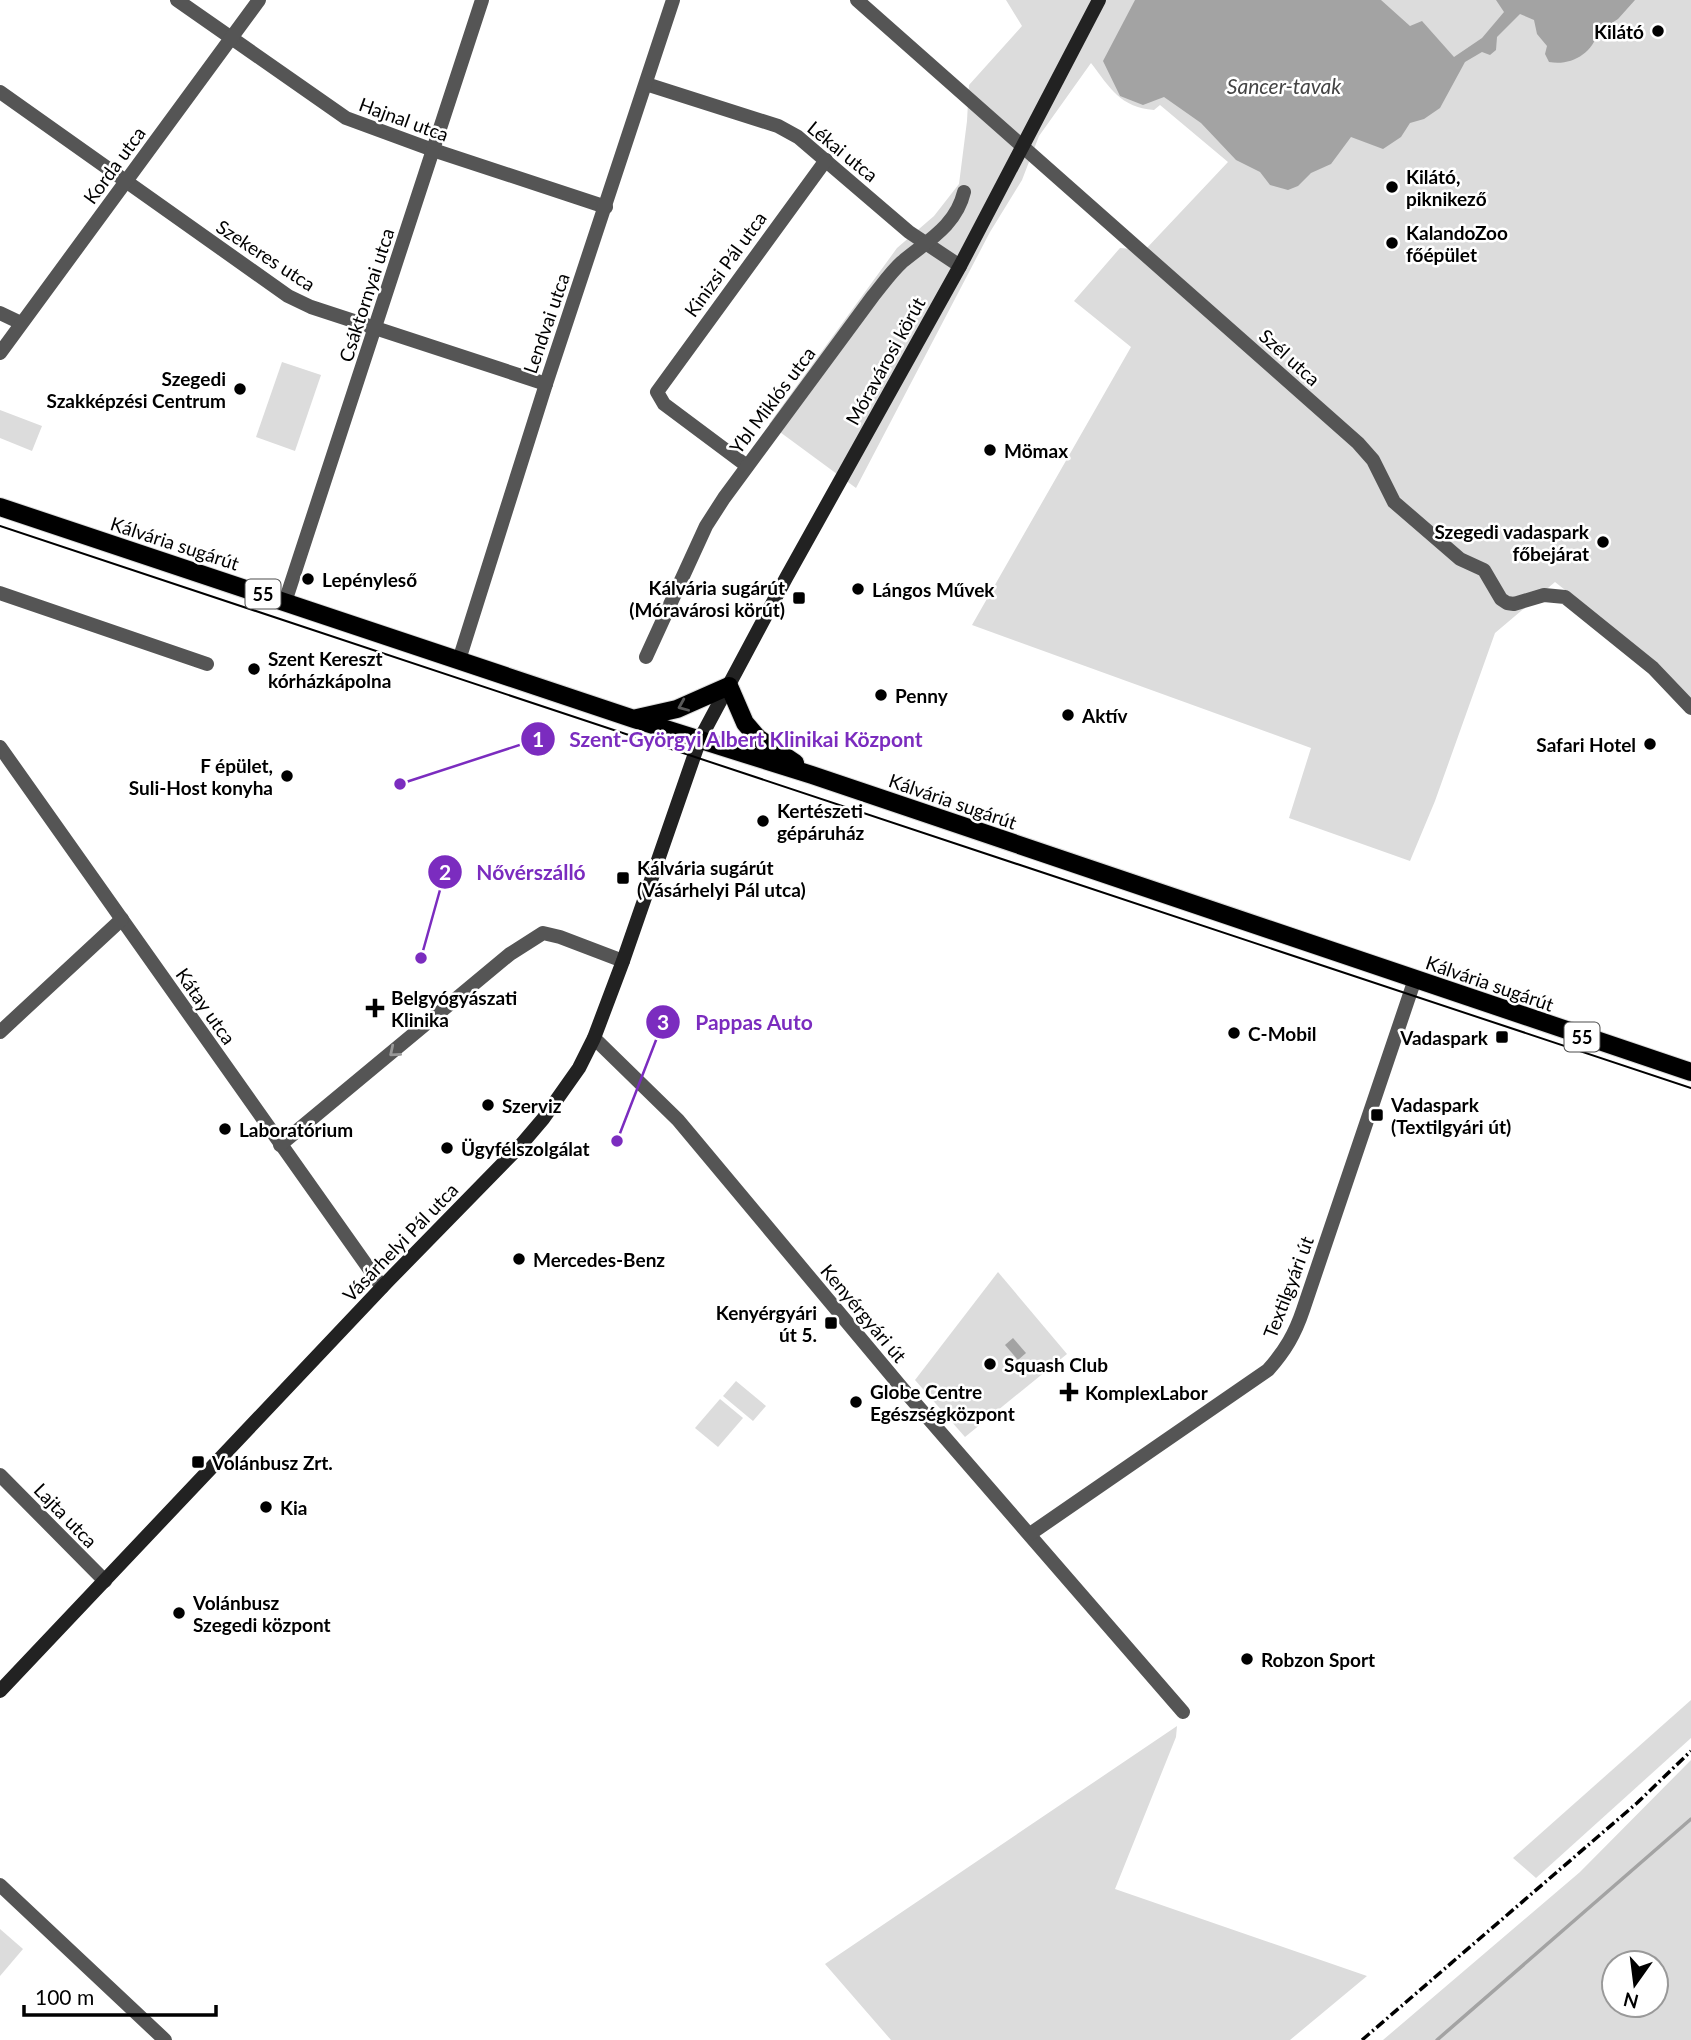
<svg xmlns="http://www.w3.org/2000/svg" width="1691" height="2040" viewBox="0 0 1691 2040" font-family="Lato,sans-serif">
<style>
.green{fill:#dcdcdc;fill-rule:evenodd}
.water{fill:#a3a3a3}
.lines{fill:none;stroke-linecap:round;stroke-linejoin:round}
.stream{stroke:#a3a3a3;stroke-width:3.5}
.primary-casing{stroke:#dbdbdb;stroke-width:20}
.street{stroke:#555;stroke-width:14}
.secondary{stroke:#222;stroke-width:14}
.primary{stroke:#000;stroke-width:18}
.tram{stroke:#000;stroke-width:2}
.rail{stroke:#000;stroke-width:3.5;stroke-dasharray:10 3.5 2 3.5;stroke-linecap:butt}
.oneway{stroke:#595959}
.oneway2{stroke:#999}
.poi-dot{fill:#000;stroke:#fff;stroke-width:2.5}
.labels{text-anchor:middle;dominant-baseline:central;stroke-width:5;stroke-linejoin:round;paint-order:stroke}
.shield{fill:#fff;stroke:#4c4c4c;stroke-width:2}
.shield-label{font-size:18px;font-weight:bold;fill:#000}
.poi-label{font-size:19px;font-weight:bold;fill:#000;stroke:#fff;text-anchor:start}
.street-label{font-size:19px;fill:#000;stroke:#fff}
.water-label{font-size:21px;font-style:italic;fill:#444;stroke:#fff}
.leader{fill:none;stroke:#7b2cbf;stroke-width:2.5}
.callout-dot{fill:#7b2cbf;stroke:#fff;stroke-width:2.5}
.mark-label{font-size:21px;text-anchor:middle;font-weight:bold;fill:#fff}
.callout-label{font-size:21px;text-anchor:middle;font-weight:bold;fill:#7b2cbf;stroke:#fff;stroke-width:5;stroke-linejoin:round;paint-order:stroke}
</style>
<rect width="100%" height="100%" fill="#fff"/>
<g class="green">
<path d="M1006 0H1691V700L1656 662 1555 582 1495 633 1435 801 1410 861 1289 818 1311 748 972 625 1131 347 1074 301 1120 248 1145 250 1228 162 1160 105 1154 110C1120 107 1110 88 1091 63L1039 136 1022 180 990 232 856 488 769 424 897 248 934 216 959 184 967 121 969 85 1022 26Z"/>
<polygon points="282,362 321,375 295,451 256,437"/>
<polygon points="0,410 42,426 32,451 0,438"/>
<polygon points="998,1272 1067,1354 965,1437 915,1380"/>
<polygon points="736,1381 766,1406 753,1421 723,1396"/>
<polygon points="720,1399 743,1418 718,1447 695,1428"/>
<polygon points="1691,1700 1691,1738 1536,1878 1513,1858"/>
<polygon points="1177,1726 1176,1737 1115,1889 1367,1976 1290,2040 891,2040 825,1964"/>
<path d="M1691 1760V2040H1383L1580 1872ZM1656 1963V2005H1614V1963Z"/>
<polygon points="0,1929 23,1949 0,1976"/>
</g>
<g class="water">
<path d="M1135 0H1381L1410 26 1422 21 1454 57 1482 38 1504 12 1496 0H1635L1618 19 1598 32C1592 54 1571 66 1549 62L1545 54 1547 46 1537 34 1534 20 1520 14 1497 37 1496 50 1490 55 1482 52 1465 62 1440 108 1424 119 1410 123 1401 137 1383 149 1351 137 1331 164 1311 173 1298 186 1288 190 1270 185 1260 172 1236 160 1201 123 1164 97 1143 105 1120 96 1103 61Z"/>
<polygon points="1013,1338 1026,1353 1018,1360 1005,1345"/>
</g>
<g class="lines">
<polyline class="stream" points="1437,2040 1691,1819"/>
<g class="primary-casing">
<g id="primary">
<polyline points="0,507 634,719 812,775 1691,1072"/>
<polyline points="637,718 677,709 729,686 745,723 758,738 795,763"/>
</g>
</g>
<g class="street">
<polyline points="177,0 346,118 433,150 606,207"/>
<polyline points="857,0 1358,443 1373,460 1394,502 1460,559 1484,570 1501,599 1507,603 1514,604 1544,595 1565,597 1653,668 1691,708"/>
<polyline points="646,84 778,126 798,137 909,232 960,266"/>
<polyline points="0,92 288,296 311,307 546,384"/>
<polyline points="0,313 21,323"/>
<polyline points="0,353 259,0"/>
<polyline points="747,466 664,404 657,392 826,160"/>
<polyline points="0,593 207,664"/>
<polyline points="285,602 482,0"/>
<path d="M646 657 706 526 724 498 873 296C882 285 891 272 902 262 927 241 956 226 964 192"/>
<polyline points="459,660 546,384 673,0"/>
<polyline points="0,747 382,1287"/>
<polyline points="0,1032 122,919"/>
<polyline points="594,1038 678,1120 902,1388 1183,1712"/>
<polyline points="280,1145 510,954 543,933 560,937 623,961"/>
<polyline points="0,1475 105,1581"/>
<path d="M1030 1534 1268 1370C1285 1351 1295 1334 1303 1310L1415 979"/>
<polyline points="0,1885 165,2040"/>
</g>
<polyline class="secondary" points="0,1691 388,1281 520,1146 543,1119 579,1068 594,1038 623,961 700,739 786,578 960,266 1099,0"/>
<use href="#primary" class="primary"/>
<polyline class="tram" points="0,526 1691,1088"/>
<polyline class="rail" points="1362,2040 1637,1803 1691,1751"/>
</g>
<defs><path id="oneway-chevron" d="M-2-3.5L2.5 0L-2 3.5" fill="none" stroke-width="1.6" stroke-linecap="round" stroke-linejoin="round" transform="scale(1.75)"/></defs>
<use class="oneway" href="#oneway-chevron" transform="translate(683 706) rotate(157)"/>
<use class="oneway2" href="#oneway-chevron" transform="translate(394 1052) rotate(140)"/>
<g class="poi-dot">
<circle cx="1658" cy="31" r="7"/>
<circle cx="1392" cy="187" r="7"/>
<circle cx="1392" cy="243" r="7"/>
<circle cx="240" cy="389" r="7"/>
<circle cx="990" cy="450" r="7"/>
<circle cx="1603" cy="542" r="7"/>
<circle cx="308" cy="579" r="7"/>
<circle cx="858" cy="589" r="7"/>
<rect x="792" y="591" width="14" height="14" rx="3.5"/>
<circle cx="254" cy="669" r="7"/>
<circle cx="881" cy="695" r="7"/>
<circle cx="1068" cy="715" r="7"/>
<circle cx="1650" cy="744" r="7"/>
<circle cx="287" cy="776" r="7"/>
<circle cx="763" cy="821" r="7"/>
<rect x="616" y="871" width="14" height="14" rx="3.5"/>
<path d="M371.5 997.5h7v7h7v7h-7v7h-7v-7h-7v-7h7z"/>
<circle cx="1234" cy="1033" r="7"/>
<rect x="1495" y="1030" width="14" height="14" rx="3.5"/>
<circle cx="488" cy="1105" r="7"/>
<rect x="1370" y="1108" width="14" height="14" rx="3.5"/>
<circle cx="225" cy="1129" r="7"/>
<circle cx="447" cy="1148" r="7"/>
<circle cx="519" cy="1259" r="7"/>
<rect x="824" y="1316" width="14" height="14" rx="3.5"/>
<circle cx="990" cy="1364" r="7"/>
<path d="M1065.5 1381.5h7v7h7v7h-7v7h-7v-7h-7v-7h7z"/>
<circle cx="856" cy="1402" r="7"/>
<rect x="191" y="1455" width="14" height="14" rx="3.5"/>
<circle cx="266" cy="1507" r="7"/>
<circle cx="179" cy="1613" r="7"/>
<circle cx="1247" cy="1659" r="7"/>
</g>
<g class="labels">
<g class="shield">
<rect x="245.5" y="579.5" width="35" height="29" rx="5"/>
<rect x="1564.5" y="1022.5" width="35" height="29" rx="5"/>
</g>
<g class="shield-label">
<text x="263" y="594">55</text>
<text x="1582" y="1037">55</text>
</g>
<g class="poi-label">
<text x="1644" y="31" text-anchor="end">Kilátó</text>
<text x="1406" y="176">Kilátó,<tspan x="1406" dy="22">piknikező</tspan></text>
<text x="1406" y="232">KalandoZoo<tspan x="1406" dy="22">főépület</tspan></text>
<text x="226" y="378" text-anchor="end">Szegedi<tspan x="226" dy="22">Szakképzési Centrum</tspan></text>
<text x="1004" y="450">Mömax</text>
<text x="1589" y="531" text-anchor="end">Szegedi vadaspark<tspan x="1589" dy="22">főbejárat</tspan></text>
<text x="322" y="579">Lepényleső</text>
<text x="785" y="587" text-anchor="end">Kálvária sugárút<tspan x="785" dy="22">(Móravárosi körút)</tspan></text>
<text x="872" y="589">Lángos Művek</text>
<text x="268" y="658">Szent Kereszt<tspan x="268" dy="22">kórházkápolna</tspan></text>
<text x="895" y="695">Penny</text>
<text x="1082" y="715">Aktív</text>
<text x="1636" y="744" text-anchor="end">Safari Hotel</text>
<text x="273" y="765" text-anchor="end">F épület,<tspan x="273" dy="22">Suli-Host konyha</tspan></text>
<text x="777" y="810">Kertészeti<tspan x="777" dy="22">gépáruház</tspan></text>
<text x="637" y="867">Kálvária sugárút<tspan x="637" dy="22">(Vásárhelyi Pál utca)</tspan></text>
<text x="391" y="997">Belgyógyászati<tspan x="391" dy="22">Klinika</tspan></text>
<text x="1248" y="1033">C-Mobil</text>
<text x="1488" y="1037" text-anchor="end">Vadaspark</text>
<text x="1391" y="1104">Vadaspark<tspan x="1391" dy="22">(Textilgyári út)</tspan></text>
<text x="502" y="1105">Szerviz</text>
<text x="239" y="1129">Laboratórium</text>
<text x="461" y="1148">Ügyfélszolgálat</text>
<text x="533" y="1259">Mercedes-Benz</text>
<text x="817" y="1312" text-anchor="end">Kenyérgyári<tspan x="817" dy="22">út 5.</tspan></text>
<text x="1004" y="1364">Squash Club</text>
<text x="870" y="1391">Globe Centre<tspan x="870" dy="22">Egészségközpont</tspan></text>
<text x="1085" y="1392">KomplexLabor</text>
<text x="212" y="1462">Volánbusz Zrt.</text>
<text x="280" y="1507">Kia</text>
<text x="193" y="1602">Volánbusz<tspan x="193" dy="22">Szegedi központ</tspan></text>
<text x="1261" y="1659">Robzon Sport</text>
</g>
<g class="street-label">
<text transform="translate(404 119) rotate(20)">Hajnal utca</text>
<text transform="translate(843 151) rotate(39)">Lékai utca</text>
<text transform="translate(114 165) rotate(-54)">Korda utca</text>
<text transform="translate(266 255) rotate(33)">Szekeres utca</text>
<text transform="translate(725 264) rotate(-54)">Kinizsi Pál utca</text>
<text transform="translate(366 295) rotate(-72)">Csáktornyai utca</text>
<text transform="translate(546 323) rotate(-71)">Lendvai utca</text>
<text transform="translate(1290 357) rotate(42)">Szél utca</text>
<text transform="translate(885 361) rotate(-61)">Móravárosi körút</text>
<text transform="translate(772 400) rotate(-53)">Ybl Miklós utca</text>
<text transform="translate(175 543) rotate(18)">Kálvária sugárút</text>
<text transform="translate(953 801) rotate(19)">Kálvária sugárút</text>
<text transform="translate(1490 983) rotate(19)">Kálvária sugárút</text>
<text transform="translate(206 1006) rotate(55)">Kátay utca</text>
<text transform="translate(400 1242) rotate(-46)">Vásárhelyi Pál utca</text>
<text transform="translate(1288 1287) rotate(-69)">Textilgyári út</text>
<text transform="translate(864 1313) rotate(50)">Kenyérgyári út</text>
<text transform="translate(66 1515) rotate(46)">Lajta utca</text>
</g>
<g class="water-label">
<text x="1284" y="85">Sancer-tavak</text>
</g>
</g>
<path class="leader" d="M400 784L538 739M421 958L445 872M617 1141L663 1022"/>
<g class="callout-dot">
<circle cx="400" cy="784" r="7"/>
<circle cx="421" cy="958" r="7"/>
<circle cx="617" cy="1141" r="7"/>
<circle cx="538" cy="739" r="18"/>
<circle cx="445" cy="872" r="18"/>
<circle cx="663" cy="1022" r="18"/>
</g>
<g class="mark-label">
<text x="538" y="747">1</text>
<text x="445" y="880">2</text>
<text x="663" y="1030">3</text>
</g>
<g class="callout-label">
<text x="746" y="747">Szent-Györgyi Albert Klinikai Központ</text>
<text x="531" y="880">Nővérszálló</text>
<text x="754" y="1030">Pappas Auto</text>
</g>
<g transform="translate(1635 1984) rotate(194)"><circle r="33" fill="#ffffff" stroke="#999999" stroke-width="2"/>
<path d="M0-5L12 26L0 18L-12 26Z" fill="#000000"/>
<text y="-10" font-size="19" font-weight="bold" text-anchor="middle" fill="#000000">N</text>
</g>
<path d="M24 2005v10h192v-10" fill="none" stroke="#000000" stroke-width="3.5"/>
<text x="35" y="2005" font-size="21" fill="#000000" stroke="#ffffff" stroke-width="5" paint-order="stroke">100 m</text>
</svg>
